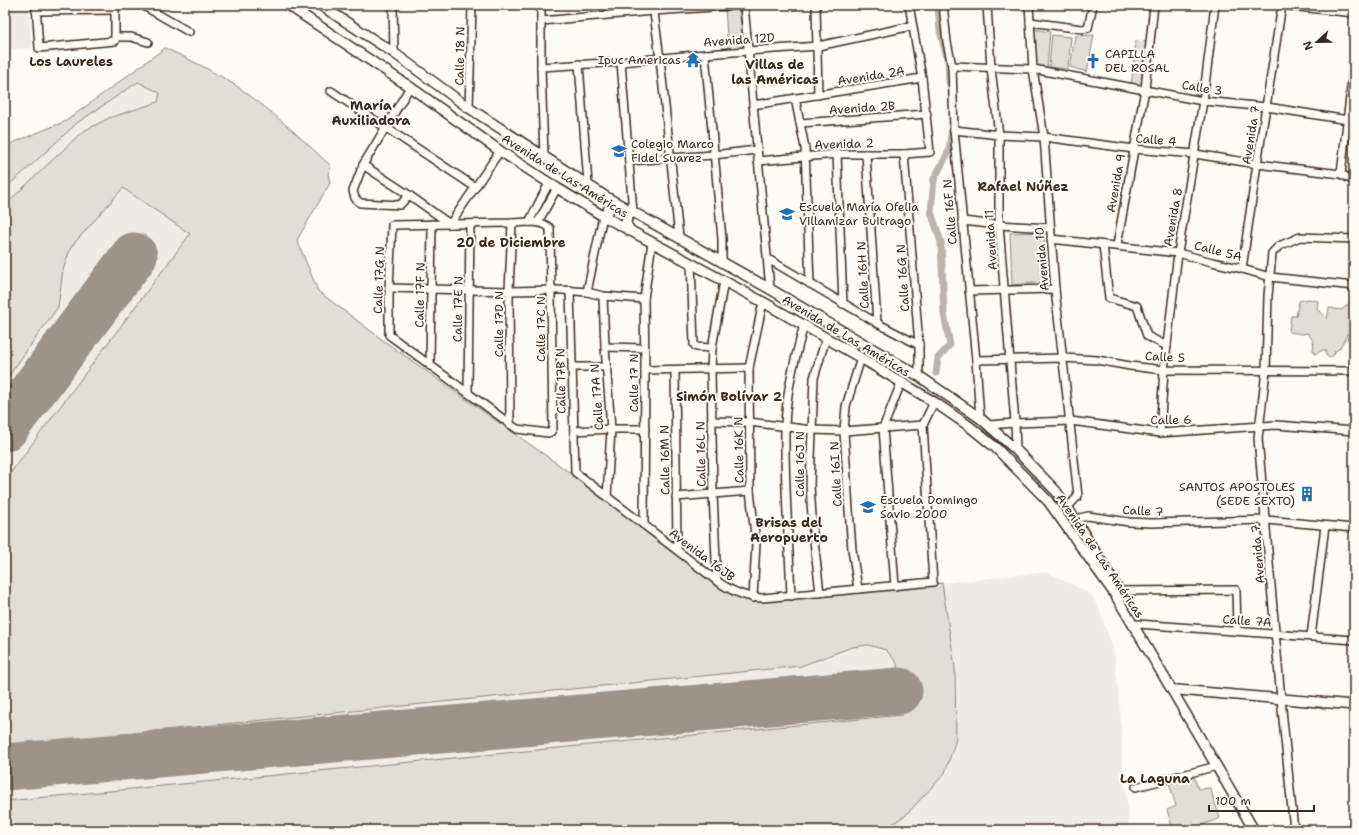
<svg xmlns="http://www.w3.org/2000/svg" width="1359" height="835" viewBox="0 0 1359 835" font-family="'Shantell Sans',sans-serif">
<style>
.built{fill:#efece7}
.green{fill:#e1ded7;stroke:#8e847a}
.lines{fill:none;stroke-linecap:round;stroke-linejoin:round}
.canal{stroke:#bbb4ad;stroke-width:7}
.runway{stroke:#9c938a;stroke-width:47}
.minor-casing{stroke:#3b2a1e;stroke-width:10}
.major-casing{stroke:#3b2a1e;stroke-width:12}
.minor{stroke:#fdfcf7;stroke-width:7}
.major{stroke:#fdfcf7;stroke-width:9}
.labels{text-anchor:middle;dominant-baseline:central;stroke-width:4;stroke-linejoin:round;paint-order:stroke}
.street-label{font-size:12px;fill:#3b2a1e;stroke:#fdfcf7}
.poi-label{font-size:12px;fill:#3b2a1e;stroke:#fdfcf7;text-anchor:start}
.neighbourhood-label{font-size:13px;font-weight:bold;fill:#3b2a1e;stroke:#fdfcf7}
</style>
<rect width="100%" height="100%" fill="#fdfcf7"/>
<filter id="ink" filterUnits="userSpaceOnUse"><feTurbulence type="fractalNoise" baseFrequency=".025" numOctaves="2"/><feDisplacementMap in="SourceGraphic" scale="8" xChannelSelector="R" yChannelSelector="G"/><feConvolveMatrix kernelMatrix="1 2 1 2 8 2 1 2 1" color-interpolation-filters="sRGB"/></filter>
<g filter="url(#ink)">
<g class="built">
<polygon points="5,5 29,5 32,48 5,49"/>
<polygon points="165,48 198,63 236,86 288,127 331,166 328,174 330,183 297,240 318,291 384,341 484,411 687,560 753,600 942,583 1047,572 1089,593 1092,596 1099,608 1105,627 1113,647 1115,658 1122,733 1122,756 1130,830 5,830 5,146 66,121"/>
</g>
<g class="green">
<polygon points="725,9 739,9 744,49 728,48"/>
<polygon points="1033,29 1050,32 1047,67 1035,67"/>
<polygon points="1052,35 1071,37 1068,69 1049,67"/>
<polygon points="1094,35 1087,72 1070,67 1075,36"/>
<polygon points="1136,41 1149,42 1144,88 1131,87"/>
<path d="M165 48C189 59 213 71 235 85 269 108 301 138 331 166L328 174 330 183 297 240 318 291 384 341 583 482 687 560 753 600 942 583 955 668 956 739 945 773 906 815 883 830H5V801L902 715 897 663 886 650 868 645 852 647 801 666 5 746V480L190 234 123 188 71 247 63 270 58 307 5 381V205L82 132 109 118 158 102 160 93 138 82 77 123 24 172 5 188V146L66 121Z"/>
<polygon points="1044,232 1045,282 1012,285 1010,233"/>
<path d="M1309 299 1318 301 1317 310 1321 312 1327 319 1329 308 1341 310 1352 302 1351 314 1354 313V344H1352L1351 340 1347 339 1349 334 1348 333 1339 349 1335 351 1334 355 1329 358 1326 355V350H1323L1315 354 1313 350C1314 344 1314 340 1309 336L1308 333 1303 334 1289 332 1291 316H1296L1299 301Z"/>
<polygon points="1194,777 1198,789 1210,788 1220,818 1192,829 1173,830 1167,810 1176,806 1169,783"/>
</g>
<g class="lines">
<g class="canal">
<polyline points="938,5 940,31 948,61 949,82"/>
<polyline points="936,373 938,358 950,345 944,314 941,242 931,212 934,179 949,151 952,126"/>
</g>
<g class="runway">
<polyline points="5,428 134,256"/>
<polyline points="5,767 899,691"/>
</g>
<g class="minor-casing">
<g id="minor">
<polyline points="36,5 39,48 115,41 115,5"/>
<polyline points="142,5 189,32"/>
<polyline points="393,5 394,53"/>
<polyline points="541,5 541,67 544,156"/>
<polyline points="653,5 660,59 679,237"/>
<polyline points="744,5 770,289"/>
<polyline points="816,5 818,95"/>
<polyline points="943,5 947,42 952,66 954,130 976,360 980,418"/>
<polyline points="987,5 991,68 999,135 999,225 1015,423 1016,450"/>
<polyline points="1029,5 1033,69 1044,137 1055,289 1078,496 1068,507"/>
<polyline points="1281,5 1354,13"/>
<polyline points="36,11 115,10"/>
<polyline points="541,21 653,11 743,5"/>
<polyline points="1030,22 1082,29 1088,28 1093,5"/>
<polyline points="115,37 131,37 148,42"/>
<polyline points="705,54 722,239 722,263"/>
<polyline points="621,62 633,212"/>
<polyline points="579,64 588,184"/>
<polyline points="952,66 1033,69 1203,101 1267,107 1354,121"/>
<polyline points="541,67 621,62 705,54 818,46 912,26"/>
<polyline points="331,91 475,187"/>
<polyline points="795,98 805,148 810,284"/>
<polyline points="753,105 922,78"/>
<polyline points="469,108 472,5"/>
<polyline points="800,123 927,114"/>
<polyline points="954,130 999,135 1044,137 1134,149 1195,154 1257,164 1341,174 1354,181"/>
<polyline points="837,154 843,304"/>
<polyline points="866,154 877,323"/>
<polyline points="904,154 919,345 919,376"/>
<polyline points="629,161 713,155 757,150"/>
<polyline points="758,161 837,154 904,154 930,152 922,78 909,5"/>
<polyline points="363,165 409,195 450,224 500,151"/>
<polyline points="1341,174 1354,62"/>
<polyline points="409,195 400,205 360,203 355,198 353,191 363,165 410,87"/>
<polyline points="962,221 999,225 1050,228"/>
<path d="M529 222C536 222 545 223 550 228L553 428 551 432 548 433 517 429 389 335V288L392 225 512 223Z"/>
<polyline points="529,222 549,183"/>
<polyline points="538,222 557,188"/>
<polyline points="1051,239 1178,253 1212,262 1239,268 1270,277 1354,286"/>
<polyline points="1103,245 1109,298 1137,306 1147,336 1167,346"/>
<polyline points="1117,245 1145,89 1154,5"/>
<polyline points="768,259 877,323 919,345"/>
<polyline points="691,263 694,344 696,347 712,348"/>
<polyline points="1242,269 1257,164 1282,5"/>
<polyline points="389,288 509,291 558,290"/>
<polyline points="562,290 587,292 603,296 644,299"/>
<path d="M570 290 575 472 717 581C731 591 745 598 763 598L933 582 923 425 934 402"/>
<polyline points="969,291 1055,289"/>
<polyline points="587,292 603,216"/>
<polyline points="603,296 605,347 611,429 607,497"/>
<polyline points="605,347 644,348"/>
<polyline points="976,360 1063,358 1097,360 1130,366 1164,370 1354,371"/>
<polyline points="430,366 432,224"/>
<polyline points="572,367 607,367"/>
<polyline points="645,370 749,368"/>
<polyline points="675,370 677,550"/>
<polyline points="468,393 470,224"/>
<polyline points="711,421 749,422 812,430 844,431 923,425"/>
<polyline points="510,424 509,291 512,223"/>
<polyline points="988,425 1015,423 1071,421 1160,433 1276,425 1354,431"/>
<polyline points="574,431 611,429 645,429"/>
<polyline points="1160,433 1164,370 1178,253 1203,101 1215,5"/>
<polyline points="676,497 750,491"/>
<polyline points="1075,519 1088,516 1129,522 1151,523 1266,520 1354,528"/>
<polyline points="644,525 645,370 644,299 652,242"/>
<polyline points="717,581 713,494 711,369 712,348 724,281"/>
<polyline points="895,586 883,428 901,383"/>
<polyline points="858,589 852,549 849,510 844,431 846,406 861,358"/>
<polyline points="1119,591 1236,590 1237,631"/>
<polyline points="820,593 813,532 810,485 814,378 826,338"/>
<path d="M791 596C789 540 784 483 785 427 786 392 795 358 804 325"/>
<polyline points="753,598 756,543 750,491 749,368 763,302"/>
<polyline points="1138,624 1354,640"/>
<polyline points="1311,636 1325,526"/>
<polyline points="1136,787 1217,766"/>
<polyline points="1294,830 1281,699 1258,438 1266,371 1268,296 1272,253 1279,246 1300,237 1354,239"/>
</g>
</g>
<g class="major-casing">
<g id="major">
<polyline points="288,5 410,87 500,151 557,188 603,216 763,302 861,358 934,402 969,426 996,448 1048,501 1114,593 1163,675 1254,830"/>
<polyline points="320,5 394,53 469,108 608,198 770,289 919,376 980,418 1016,450 1056,491 1075,519 1122,596"/>
<path d="M603 216C610 211 611 205 608 198"/>
<path d="M631 231C624 224 625 217 633 212"/>
<polyline points="1178,690 1354,705"/>
</g>
</g>
<use href="#minor" class="minor"/>
<use href="#major" class="major"/>
</g>
</g>
<defs>
<g id="temple-bare" transform="scale(1.2)"><path d="M0-6L5-2H3V0L6.5 2.5H4V6H1.5V3h-3V6H-4V2.5H-6.5L-3 0V-2H-5Z" fill="#1f6fb2" stroke="#fdfcf7" stroke-width="2.5" paint-order="stroke"/></g>
<g id="church-bare" transform="scale(1.2)"><path d="M-1.2-6h2.4v3.5h3.3v2.4h-3.3V6h-2.4V-.1h-3.3v-2.4h3.3Z" fill="#1f6fb2" stroke="#fdfcf7" stroke-width="2.5" paint-order="stroke"/></g>
<g id="school-bare" transform="scale(1.2)"><path d="M0-5L7-2L0 1L-7-2ZM-4 1L0 2.5L4 1V4Q0 6-4 4Z" fill="#1f6fb2" stroke="#fdfcf7" stroke-width="2.5" paint-order="stroke"/></g>
<g id="building-bare" transform="scale(1.2)"><path d="M-4-6H4V6H1V3H-1V6H-4ZM-2.5-4.3h1.7v1.8h-1.7ZM.8-4.3h1.7v1.8H.8ZM-2.5-1h1.7V.8h-1.7ZM.8-1h1.7V.8H.8Z" fill="#1f6fb2" stroke="#fdfcf7" stroke-width="2.5" paint-order="stroke"/></g>
</defs>
<g fill-rule="evenodd">
<use href="#temple-bare" x="693" y="60"/>
<use href="#church-bare" x="1093" y="61"/>
<use href="#school-bare" x="619" y="151"/>
<use href="#school-bare" x="787" y="214"/>
<use href="#building-bare" x="1307" y="494"/>
<use href="#school-bare" x="868" y="507"/>
</g>
<g class="labels">
<g class="street-label">
<text transform="translate(739 40) rotate(-4)">Avenida 12D</text>
<text transform="translate(460 56) rotate(-89)">Calle 18 N</text>
<text transform="translate(871 76) rotate(-9)">Avenida 2A</text>
<text transform="translate(1202 88) rotate(9)">Calle 3</text>
<text transform="translate(862 108) rotate(-4)">Avenida 2B</text>
<text transform="translate(1251 135) rotate(-81)">Avenida 7</text>
<text transform="translate(1156 140) rotate(5)">Calle 4</text>
<text transform="translate(844 144) rotate(-2)">Avenida 2</text>
<text transform="translate(565 176) rotate(32)">Avenida de Las Américas</text>
<text transform="translate(1116 183) rotate(-80)">Avenida 9</text>
<text transform="translate(950 212) rotate(-95)">Calle 16F N</text>
<text transform="translate(1173 217) rotate(-80)">Avenida 8</text>
<text transform="translate(991 240) rotate(-94)">Avenida 11</text>
<text transform="translate(1218 251) rotate(14)">Calle 5A</text>
<text transform="translate(1042 259) rotate(-95)">Avenida 10</text>
<text transform="translate(863 275) rotate(-93)">Calle 16H N</text>
<text transform="translate(903 278) rotate(-94)">Calle 16G N</text>
<text transform="translate(379 280) rotate(-88)">Calle 17G N</text>
<text transform="translate(420 295) rotate(-89)">Calle 17F N</text>
<text transform="translate(458 309) rotate(-89)">Calle 17E N</text>
<text transform="translate(499 324) rotate(-90)">Calle 17D N</text>
<text transform="translate(541 329) rotate(-90)">Calle 17C N</text>
<text transform="translate(846 336) rotate(31)">Avenida de Las Américas</text>
<text transform="translate(1165 357) rotate(3)">Calle 5</text>
<text transform="translate(561 381) rotate(-91)">Calle 17B N</text>
<text transform="translate(634 383) rotate(-90)">Calle 17 N</text>
<text transform="translate(597 397) rotate(-94)">Calle 17A N</text>
<text transform="translate(1171 420) rotate(-1)">Calle 6</text>
<text transform="translate(739 450) rotate(-91)">Calle 16K N</text>
<text transform="translate(701 454) rotate(-91)">Calle 16L N</text>
<text transform="translate(665 460) rotate(-91)">Calle 16M N</text>
<text transform="translate(800 464) rotate(-90)">Calle 16J N</text>
<text transform="translate(836 474) rotate(-93)">Calle 16I N</text>
<text transform="translate(1143 511) rotate(3)">Calle 7</text>
<text transform="translate(1258 554) rotate(-95)">Avenida 7</text>
<text transform="translate(702 555) rotate(37)">Avenida 16JB</text>
<text transform="translate(1100 556) rotate(56)">Avenida de Las Américas</text>
<text transform="translate(1247 621) rotate(4)">Calle 7A</text>
</g>
<g class="poi-label">
<text x="1105" y="54">CAPILLA<tspan x="1105" dy="14">DEL ROSAL</tspan></text>
<text x="681" y="60" text-anchor="end">Ipuc Americas</text>
<text x="631" y="144">Colegio Marco<tspan x="631" dy="14">Fidel Suarez</tspan></text>
<text x="799" y="207">Escuela María Ofelia<tspan x="799" dy="14">Villamizar Buitrago</tspan></text>
<text x="1295" y="487" text-anchor="end">SANTOS APOSTOLES<tspan x="1295" dy="14">(SEDE SEXTO)</tspan></text>
<text x="880" y="500">Escuela Domingo<tspan x="880" dy="14">Savio 2000</tspan></text>
</g>
<g class="neighbourhood-label">
<text x="71" y="61">Los Laureles</text>
<text x="775" y="64">Villas de<tspan x="775" dy="15">las Américas</tspan></text>
<text x="371" y="105">María<tspan x="371" dy="15">Auxiliadora</tspan></text>
<text x="1023" y="186">Rafael Núñez</text>
<text x="511" y="242">20 de Diciembre</text>
<text x="729" y="396">Simón Bolívar 2</text>
<text x="789" y="522">Brisas del<tspan x="789" dy="15">Aeropuerto</tspan></text>
<text x="1155" y="778">La Laguna</text>
</g>
</g>
<rect width="1359" height="835" fill="none" stroke="#fdfcf7" stroke-width="20"/>
<rect x="10" y="10" width="1339" height="815" fill="none" stroke="#3b2a1e" stroke-width="1.5" filter="url(#ink)"/>
<g transform="translate(1317 42) rotate(248)" stroke="#fdfcf7" stroke-width="3" paint-order="stroke">
<path d="M0-3L7 15L0 10L-7 15Z" fill="#3b2a1e"/>
<text y="-6" font-size="11" font-weight="bold" text-anchor="middle" fill="#3b2a1e">N</text>
</g>
<path d="M1209 805v6h105v-6" fill="none" stroke="#3b2a1e" stroke-width="2"/>
<text x="1215" y="805" font-size="12" fill="#3b2a1e" stroke="#fdfcf7" stroke-width="3" paint-order="stroke">100 m</text>
</svg>
